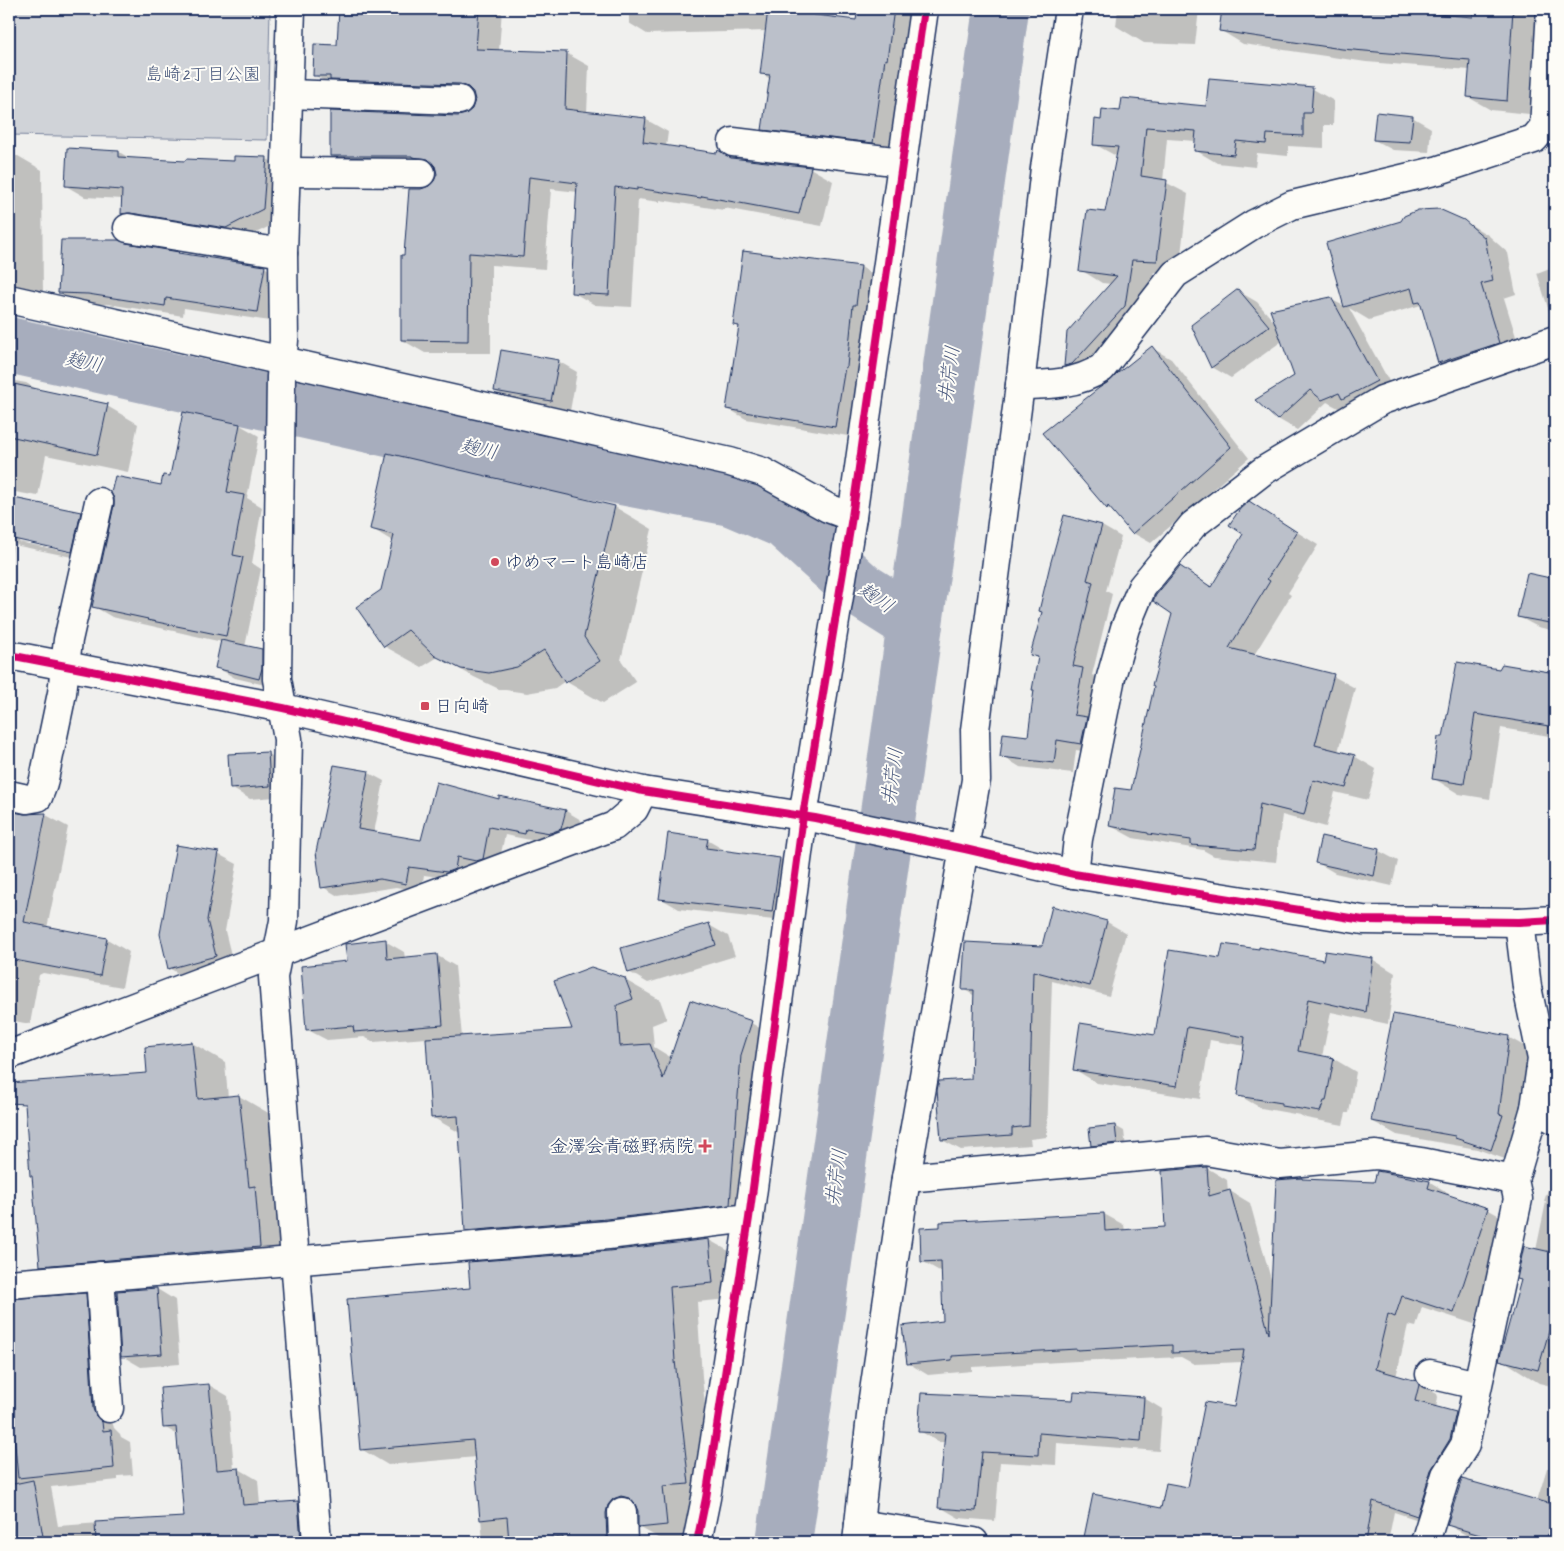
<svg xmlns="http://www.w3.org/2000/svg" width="1564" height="1551" viewBox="0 0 1564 1551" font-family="Caveat,'Klee One',sans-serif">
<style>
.green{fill:#d0d3d8;stroke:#76819b}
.shadow{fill:#0003;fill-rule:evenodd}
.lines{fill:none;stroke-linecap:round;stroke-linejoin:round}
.river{stroke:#a7adbd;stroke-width:56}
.building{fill:#bbc0ca;stroke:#1b2f5e}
.minor-casing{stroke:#1b2f5e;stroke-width:31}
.minor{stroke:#fdfcf7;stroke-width:28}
.cycleway-casing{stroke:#fdfcf7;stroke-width:11}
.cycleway{stroke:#d6006c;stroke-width:8}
.poi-dot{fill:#d1495b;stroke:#fdfcf7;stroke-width:2}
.labels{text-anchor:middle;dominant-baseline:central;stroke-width:4;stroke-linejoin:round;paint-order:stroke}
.park-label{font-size:18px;fill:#48587c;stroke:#fdfcf7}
.poi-label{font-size:18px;fill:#1b2f5e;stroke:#fdfcf7;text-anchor:start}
.water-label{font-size:19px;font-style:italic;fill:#4c5b7f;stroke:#fdfcf7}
</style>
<rect width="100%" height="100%" fill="#f0f0ee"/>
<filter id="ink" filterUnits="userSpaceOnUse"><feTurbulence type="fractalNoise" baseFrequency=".02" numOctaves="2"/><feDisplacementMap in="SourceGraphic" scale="10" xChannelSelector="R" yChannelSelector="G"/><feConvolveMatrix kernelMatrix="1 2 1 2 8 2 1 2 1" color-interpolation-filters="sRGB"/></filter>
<g filter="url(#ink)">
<polygon class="green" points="9,9 270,9 267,140 9,135"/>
<g class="shadow">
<polygon points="340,9 502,9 499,51 566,53 589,66 587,113 645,119 668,132 666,147 731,159 810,168 833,181 822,226 724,208 724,210 660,200 660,202 638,199 632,307 595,305 572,292 578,192 551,189 545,269 491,265 491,353 425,353 402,340 405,256 421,190 430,187 435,182 438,174 437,170 433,168 353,168 331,155 466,115 473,109 476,100 475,96 353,92 337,88 314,75 338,47"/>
<polygon points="629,9 823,9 822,17 858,22 859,9 920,9 892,153 781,140 763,129 770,79 761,73 767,31 647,34 629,23"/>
<polygon points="1118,9 1199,9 1195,45 1144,43 1116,26"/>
<polygon points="1223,9 1536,9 1529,114 1491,110 1468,97 1470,70 1366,62 1243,44 1220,30"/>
<polygon points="1313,89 1334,101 1333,125 1324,125 1324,148 1288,146 1288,156 1257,153 1255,167 1217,163 1195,150 1196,141 1167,139 1163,181 1188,194 1179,272 1154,272 1146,318 1087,378 1065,366 1112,284 1102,283 1081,270 1106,214 1118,157 1094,144 1102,121 1121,112 1207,107"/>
<polygon points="1412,117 1431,128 1429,152 1393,150 1374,140"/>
<polygon points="119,152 131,159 187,162 235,162 267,159 286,169 282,220 246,238 141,224 122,214 123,199 85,197 66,186"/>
<polygon points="9,156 18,156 42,170 43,298 9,293"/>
<polygon points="1464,221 1488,235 1508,253 1516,294 1504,298 1522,356 1463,375 1440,362 1422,306 1421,305 1369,320 1349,308 1395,392 1342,410 1327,402 1297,430 1278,419 1295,377 1282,341 1231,378 1212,367 1193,326 1238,291 1257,302 1276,324 1330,299 1346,307 1328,243"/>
<polygon points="125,245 264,267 283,278 276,322 184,308 183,316 108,304 78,304 59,293"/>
<polygon points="1555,266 1555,325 1553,324 1537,273"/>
<polygon points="861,267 879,278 854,437 746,419 727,408 740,328 734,324"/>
<polygon points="1152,348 1171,359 1249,458 1151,543 1133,533 1115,512 1108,508 1044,433 1111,382"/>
<polygon points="558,361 577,372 570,411 514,402 495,391"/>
<polygon points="9,380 26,383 40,391 107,406 138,424 128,472 46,455 38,496 9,491"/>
<polygon points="184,414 240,425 259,436 247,498 262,507 252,563 261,569 245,647 261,650 280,661 278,688 235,678 216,667 222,642 112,617 93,606 162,487 171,478"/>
<polygon points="388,455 615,507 652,529 621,660 636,682 603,703 565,681 555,688 527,693 499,689 474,677 438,657 422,667 384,646 382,591 394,542 371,528"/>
<path d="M9 498 80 513 99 524 91 561 19 546 13 543 9 567ZM19 539 78 552V554L19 542Z"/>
<polygon points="1065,516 1102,526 1121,537 1106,591 1112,594 1092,675 1102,680 1100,754 1076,750 1073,773 1020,767 1002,756 1030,738 1039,658 1032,654"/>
<polygon points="1271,516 1318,545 1288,593 1291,595 1254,655 1333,676 1355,688 1338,752 1354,756 1376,769 1368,800 1335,792 1326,827 1282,815 1276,862 1214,856 1203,850 1133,838 1111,826 1132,791 1173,613 1180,568 1212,587"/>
<polygon points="1528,574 1555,581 1555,631 1538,627 1519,617"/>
<polygon points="1502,665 1555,674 1555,737 1501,728 1490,799 1459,794 1433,778"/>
<polygon points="267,753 286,764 288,796 250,799 231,788"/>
<polygon points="335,766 369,773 384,781 374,833 422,842 500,800 500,798 566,811 581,820 577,838 566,842 541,837 540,842 505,835 498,867 463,880 424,875 421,892 396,887 338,896 323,887"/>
<polygon points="9,812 24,816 46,815 68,827 47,928 107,939 129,952 122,987 43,973 39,975 30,1024 9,1020"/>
<polygon points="1322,838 1379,851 1398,861 1392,886 1335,873 1316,862"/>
<polygon points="707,840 726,851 780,859 798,870 791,922 679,909 660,898"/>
<polygon points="218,854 237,864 225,931 234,967 188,979 169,968"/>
<polygon points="1053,908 1107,922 1126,933 1109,996 1052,981 1047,1137 1030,1139 1031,1145 961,1150 942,1140 972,1080 975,996 963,989 1043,947"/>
<polygon points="709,925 728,936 735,956 648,983 629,972"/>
<polygon points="385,941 404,952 405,958 436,955 455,966 462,1037 574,1030 625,980 660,1000 667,1019 652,1025 654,1047 672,1058 751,1023 786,1043 775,1075 765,1224 642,1239 501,1250 466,1230 460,1133 432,1117 427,1038 374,1042 364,1037 327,1040 308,1030 348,962"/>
<polygon points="1372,959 1395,973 1388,1024 1331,1012 1322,1057 1334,1059 1356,1072 1349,1113 1346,1113 1343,1125 1306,1118 1300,1115 1261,1108 1238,1095 1245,1046 1210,1040 1200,1099 1097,1083 1074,1069 1156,1036 1222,960 1324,962"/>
<polygon points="1508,1037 1533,1051 1516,1163 1477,1149 1397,1135 1372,1121"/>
<polygon points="192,1043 225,1062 228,1098 239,1096 272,1115 292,1265 74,1284 41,1265 34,1177 31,1175 149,1075"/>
<polygon points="1115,1126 1124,1131 1126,1148 1101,1150 1092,1145"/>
<polygon points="1284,1145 1296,1148 1313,1157 1303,1158 1284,1147"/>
<polygon points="1207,1168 1227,1180 1228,1192 1230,1191 1250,1203 1272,1283 1302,1179 1305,1180 1375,1184 1377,1172 1430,1182 1450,1194 1449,1196 1487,1209 1507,1220 1474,1324 1422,1307 1416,1327 1408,1325 1396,1377 1416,1382 1437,1394 1438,1397 1436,1408 1456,1413 1476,1425 1437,1526 1394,1512 1388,1542 1085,1542 1094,1496 1162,1510 1189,1489 1235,1409 1243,1362 1194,1364 1181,1357 1099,1361 1096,1360 972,1367 972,1371 928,1375 908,1363 945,1322 943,1273 922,1261 941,1228 941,1223 1104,1214 1124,1225 1125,1231 1167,1228"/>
<polygon points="1552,1178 1555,1179 1555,1387 1539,1383 1501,1359 1522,1281 1518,1279 1536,1250 1546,1202 1544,1201"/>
<polygon points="709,1240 736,1255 739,1298 697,1302 702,1377 715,1499 690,1502 694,1540 666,1542 639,1527 639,1516 635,1521 634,1542 483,1542 476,1457 388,1465 361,1449 471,1289 609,1252"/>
<polygon points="157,1289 175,1300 180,1364 141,1367 122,1356"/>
<polygon points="85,1295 104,1306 112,1421 114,1428 120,1434 121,1437 130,1442 133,1475 118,1476 118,1480 51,1487 58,1526 100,1523 119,1534 119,1542 9,1542 9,1301"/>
<polygon points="209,1385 228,1396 234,1469 239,1469 258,1480 260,1505 298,1502 317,1513 319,1542 144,1542 143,1521 185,1518 178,1435 164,1427"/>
<polygon points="1144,1398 1162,1409 1159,1451 1057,1443 1056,1465 1000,1462 995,1521 959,1518 940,1507 946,1442 938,1442 920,1431 1074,1402"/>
<polygon points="1555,1451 1555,1542 1490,1542 1466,1535 1448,1525 1537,1501 1547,1468 1549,1468"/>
</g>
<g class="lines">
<g class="river">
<polyline points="9,345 492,452 731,498 785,521 861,590 915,624"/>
<polyline points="784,1542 915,624 1001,9"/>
</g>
</g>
<g class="building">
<polygon points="339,9 479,9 476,49 567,52 565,109 646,118 643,142 717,153 718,150 731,158 811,167 799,214 702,196 701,198 637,188 637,190 615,187 609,295 571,293 577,183 529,177 523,257 469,253 468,341 401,340 401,255 404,255 409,189 421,189 429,186 434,181 437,174 435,166 428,159 412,157 412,156 330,156 330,111 458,116 466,114 472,109 475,100 473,92 468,87 460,84 330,80 330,76 313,76 314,44 337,45"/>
<polygon points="768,9 856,20 858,9 894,9 887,60 885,59 873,143 762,130 770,75 760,74"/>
<polygon points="1222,9 1371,9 1473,17 1474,9 1513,9 1507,101 1467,97 1470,60 1342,49 1219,31"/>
<polygon points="1209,78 1313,87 1311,113 1303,113 1303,136 1267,134 1266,144 1236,141 1234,155 1194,151 1196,131 1146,127 1141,176 1167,180 1157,261 1132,260 1125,306 1072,364 1064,366 1067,332 1117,276 1079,271 1087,210 1105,212 1118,147 1093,145 1095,119 1101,120 1102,109 1120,111 1122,98 1206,106"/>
<polygon points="1376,112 1413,116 1410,142 1373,140"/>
<polygon points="67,148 119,151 119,157 185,161 186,159 234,161 234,156 267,157 263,209 226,228 130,213 121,214 122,190 65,186"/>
<polygon points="1439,209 1464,220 1485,238 1493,281 1481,284 1499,343 1438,363 1420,302 1415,303 1411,288 1344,307 1326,243 1401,221 1404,216 1418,210"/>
<polygon points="61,240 119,240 126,243 179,252 178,253 265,266 257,312 166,298 165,306 88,294 58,293"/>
<polygon points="743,251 861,266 856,305 853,305 847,367 845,367 835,427 726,409 739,326 733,325"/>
<polygon points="1238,289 1269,326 1211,368 1191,325"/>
<polygon points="1331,297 1377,381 1342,399 1339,393 1322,400 1310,390 1277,420 1255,400 1294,376 1270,310"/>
<polygon points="1152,346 1231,447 1132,534 1108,506 1107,509 1042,433 1099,388 1110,381 1118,373"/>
<polygon points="501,350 559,360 551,401 494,391"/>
<polygon points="9,383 108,404 97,455 9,436"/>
<polygon points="183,412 240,424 227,492 244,495 233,555 243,557 226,636 147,620 148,619 92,607 114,505 114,498 111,493 115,476 161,485 163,475 170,476"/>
<polygon points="387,453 615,506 584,637 600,661 565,683 544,650 517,667 489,673 461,669 435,656 408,630 384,647 356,607 381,590 394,535 370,529"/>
<polygon points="9,497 81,512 72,552 9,538"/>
<polygon points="1249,501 1297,532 1267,579 1270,581 1229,648 1334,674 1315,745 1355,755 1346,788 1313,780 1304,815 1260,804 1254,850 1191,845 1191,840 1148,834 1148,833 1109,826 1115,788 1131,790 1154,687 1152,686 1172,614 1153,601 1156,595 1180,566 1211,587 1243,534 1229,525 1240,509"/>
<polygon points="1064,515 1102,525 1087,580 1093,582 1073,666 1083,668 1074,715 1087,717 1081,744 1057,740 1054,763 1000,757 1003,733 1028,736 1034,690 1032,690 1038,657 1030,655 1042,612 1039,611 1050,565"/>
<polygon points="1527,573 1555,579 1555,624 1517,617"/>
<polygon points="221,640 262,649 262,668 259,679 215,668"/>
<polygon points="1457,662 1499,669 1502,664 1555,673 1555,727 1475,714 1464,784 1432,779 1438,737 1443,737"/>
<polygon points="268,752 270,786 230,789 228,754"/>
<polygon points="334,765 369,771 358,829 421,840 436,782 499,799 499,796 566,810 561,829 550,833 526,829 525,834 489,827 483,859 476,861 457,857 455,869 447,872 409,867 406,884 380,879 321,888 316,852"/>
<polygon points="9,811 24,814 46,813 24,922 107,938 100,976 9,959"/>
<polygon points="668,833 708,839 706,848 780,858 772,912 659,899"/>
<polygon points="1321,836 1379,849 1374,876 1315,863"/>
<polygon points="176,845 219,852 207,920 216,956 168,969 160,934"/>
<polygon points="1052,906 1107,921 1090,986 1033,971 1029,1126 1012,1128 1012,1135 941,1140 937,1090 939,1081 971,1079 974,990 962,990 965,942 1042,946"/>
<polygon points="709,923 716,945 628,973 621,948"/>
<polygon points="386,939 387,959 437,954 443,1025 354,1032 353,1026 306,1030 301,966 347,961 345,944"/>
<polygon points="1223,944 1259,949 1259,947 1323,960 1325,951 1373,958 1366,1012 1308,999 1298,1051 1334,1058 1326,1101 1324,1101 1320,1112 1282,1106 1282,1103 1237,1096 1245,1037 1187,1027 1177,1086 1073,1070 1080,1023 1155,1035 1169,950 1220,958"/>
<polygon points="591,967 625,978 633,999 617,1005 620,1046 650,1044 663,1079 690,1000 752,1021 741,1055 730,1205 606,1219 465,1231 458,1116 431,1118 426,1038 572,1029 554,981"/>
<polygon points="1393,1014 1509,1036 1499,1114 1503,1115 1491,1150 1455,1138 1455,1136 1371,1121"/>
<polygon points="192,1042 198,1099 239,1095 249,1187 255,1186 260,1247 40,1266 32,1176 30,1176 25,1104 9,1103 9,1083 147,1073 145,1047"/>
<polygon points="1115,1125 1117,1143 1091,1146 1089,1128"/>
<polygon points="1207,1167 1209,1196 1230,1190 1269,1334 1276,1180 1302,1178 1302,1179 1374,1182 1377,1171 1430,1181 1428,1188 1488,1208 1454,1313 1402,1296 1395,1317 1388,1314 1375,1369 1417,1381 1419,1385 1415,1401 1456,1412 1450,1439 1431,1470 1417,1516 1373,1501 1366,1542 1083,1542 1093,1494 1161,1508 1166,1483 1188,1487 1205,1402 1234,1407 1244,1350 1172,1353 1172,1345 1077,1350 1077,1349 952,1356 952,1360 907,1364 902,1326 943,1321 941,1261 921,1262 920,1228 940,1227 940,1222 1104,1213 1105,1231 1165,1227 1162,1171"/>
<polygon points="709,1239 713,1283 670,1287 675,1361 689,1484 663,1486 667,1525 638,1528 638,1511 635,1504 629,1498 621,1496 613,1499 608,1505 606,1513 607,1542 563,1542 563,1537 509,1542 507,1517 480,1520 473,1440 360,1450 347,1299 470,1288 468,1262 609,1251"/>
<polygon points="1524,1246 1555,1253 1555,1310 1538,1370 1499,1360 1521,1280 1517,1279"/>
<polygon points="157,1288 162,1354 121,1357 117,1291"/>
<polygon points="86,1293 93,1409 96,1416 102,1422 103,1431 111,1430 114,1468 18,1478 11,1401 9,1401 9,1299"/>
<polygon points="209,1384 217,1470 239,1468 243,1505 298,1501 301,1542 96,1542 95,1522 184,1517 176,1427 163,1428 160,1388"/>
<polygon points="1074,1392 1144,1397 1141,1441 1039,1433 1038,1455 982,1452 976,1511 938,1508 945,1433 918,1432 921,1393 1073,1400"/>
<polygon points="1462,1479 1555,1505 1555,1536 1547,1534 1544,1542 1503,1542 1447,1525"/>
<polygon points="33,1480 44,1542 9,1542 9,1485"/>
</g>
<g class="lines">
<g class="minor-casing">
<g id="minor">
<polyline points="291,9 283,253 284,340 281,377 277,679 288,739 284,921 273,977 317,1542"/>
<polyline points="288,94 459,100"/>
<polyline points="733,142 902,162"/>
<polyline points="286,172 421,173"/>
<polyline points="128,228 283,253"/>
<polyline points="9,299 730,462 763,472 828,508 852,517"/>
<path d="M1020 385C1048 385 1078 384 1102 368L1175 274 1254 224 1292 205 1439 170 1534 139 1544 127 1551 9"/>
<polyline points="9,655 283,708 643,791 815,818 965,849 1074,874 1363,920 1519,922 1555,920"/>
<polyline points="9,795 27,799 38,797 43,784 62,693 68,640 99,502"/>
<polyline points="1074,874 1078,839 1111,677 1125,628 1142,587 1193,525 1263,471 1382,400 1555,340"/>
<path d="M9 1055C210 977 412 902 614 826L634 809 643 791"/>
<polyline points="1535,1108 1555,1120"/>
<polyline points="906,1178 1206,1151 1280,1164 1376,1155 1421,1162 1514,1180"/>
<polyline points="100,1276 109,1408"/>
<polyline points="9,1284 608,1235 749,1218"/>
<polyline points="1430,1374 1477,1385"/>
<polyline points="622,1512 623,1542"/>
<polyline points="859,1524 974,1542"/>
<polyline points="697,1542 706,1498 749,1218 803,816 852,517 924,9"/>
<polyline points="857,1542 873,1398 906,1178 976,780 975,730 1020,385 1045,168 1069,9"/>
<polyline points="1425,1542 1446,1475 1465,1445 1518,1199 1514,1180 1535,1108 1542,1059 1527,987 1519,922"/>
</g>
</g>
<use href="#minor" class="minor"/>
<g class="cycleway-casing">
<g id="cycleway">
<polyline points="9,655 283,708 643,791 815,818 965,849 1074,874 1363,920 1519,922 1555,920"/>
<polyline points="697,1542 706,1498 749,1218 803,816 852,517 924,9"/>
</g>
</g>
<use href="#cycleway" class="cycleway"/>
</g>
</g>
<g class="poi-dot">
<circle cx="495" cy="562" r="5"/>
<rect x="420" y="701" width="10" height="10" rx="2.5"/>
<path d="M702.5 1138.5h5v5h5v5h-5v5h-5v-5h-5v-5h5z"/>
</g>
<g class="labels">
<g class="park-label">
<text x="203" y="74">島崎2丁目公園</text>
</g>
<g class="poi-label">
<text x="505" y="562">ゆめマート島崎店</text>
<text x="435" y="706">日向崎</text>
<text x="694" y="1146" text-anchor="end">金澤会青磁野病院</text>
</g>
<g class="water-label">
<text transform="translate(84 362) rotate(12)">麹川</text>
<text transform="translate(949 374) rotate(-82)">井芹川</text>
<text transform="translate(479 449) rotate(12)">麹川</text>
<text transform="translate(876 598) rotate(34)">麹川</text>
<text transform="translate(892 776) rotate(-82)">井芹川</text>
<text transform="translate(836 1177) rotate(-82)">井芹川</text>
</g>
</g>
<rect width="1564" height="1551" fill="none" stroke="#fdfcf7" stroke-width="30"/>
<rect x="15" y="15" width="1534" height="1521" fill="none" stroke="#1b2f5e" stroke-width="2" filter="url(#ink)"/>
</svg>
